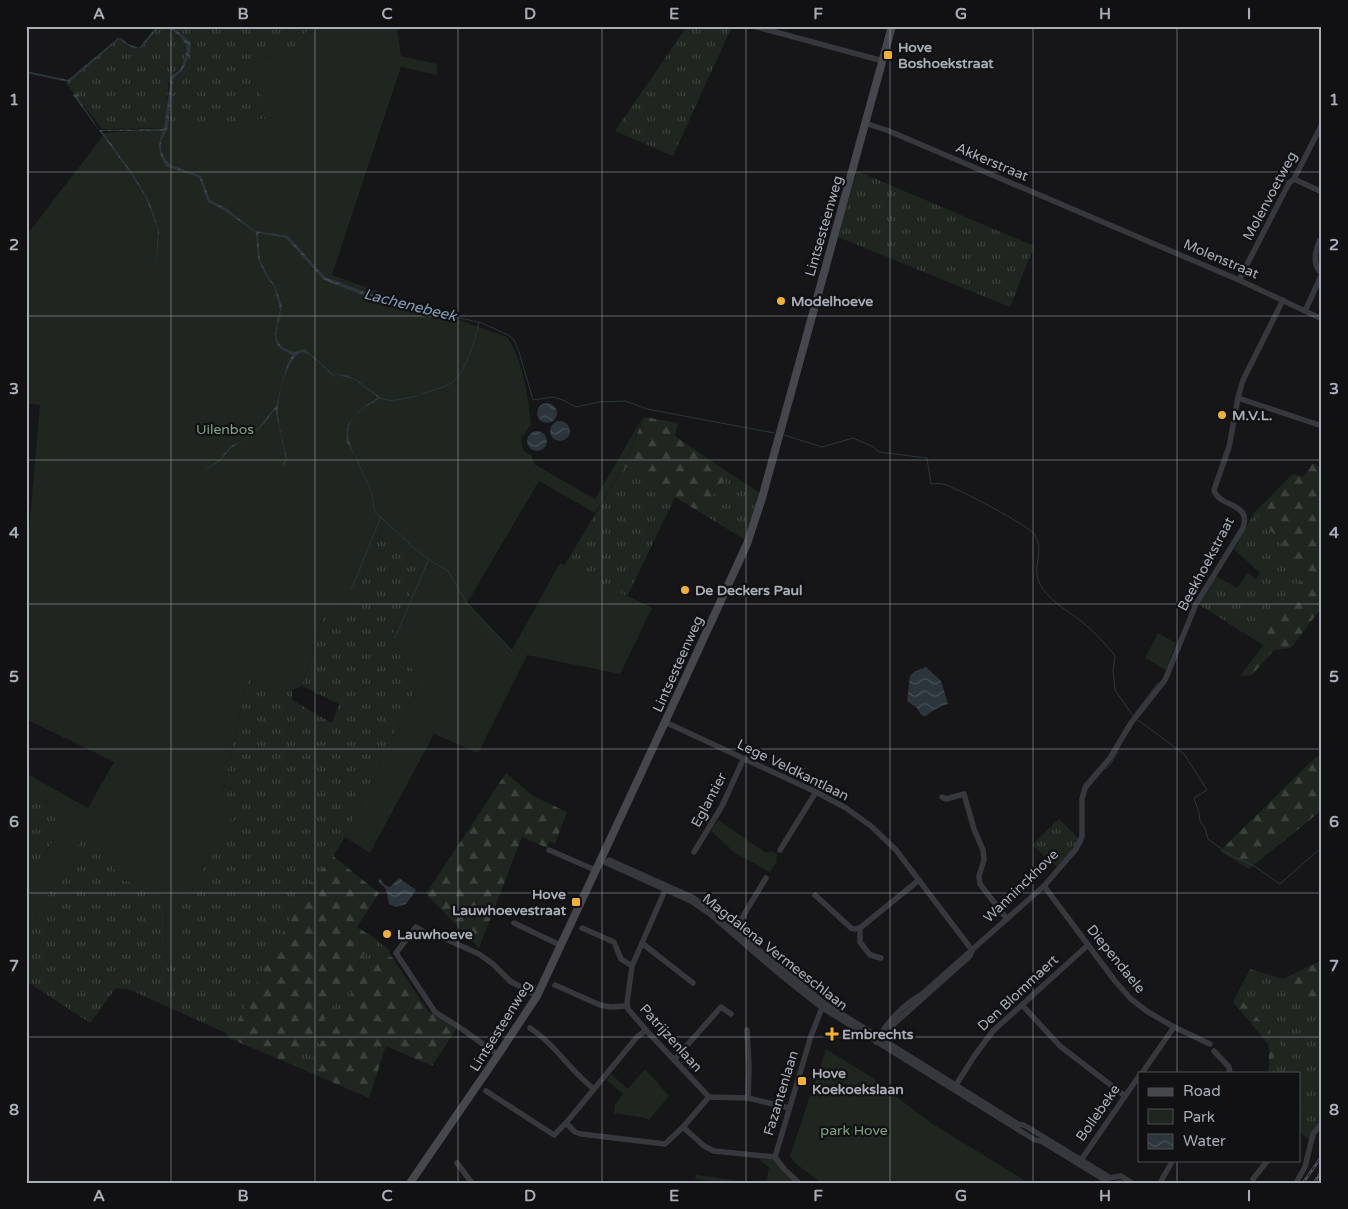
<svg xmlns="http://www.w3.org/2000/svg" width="1348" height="1209" viewBox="0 0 1348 1209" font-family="'Varela Round',sans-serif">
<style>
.grass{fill:url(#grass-tufts)}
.forest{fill:url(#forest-firs)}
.park{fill:#1e261f}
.water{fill:url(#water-waves)}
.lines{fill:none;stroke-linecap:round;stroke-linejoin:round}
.stream{stroke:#2c353c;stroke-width:1}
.street{stroke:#37383d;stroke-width:5.5}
.secondary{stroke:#45474d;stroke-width:8}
.rail-casing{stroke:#4a4c52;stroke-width:3}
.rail{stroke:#111113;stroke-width:1;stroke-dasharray:4;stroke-linecap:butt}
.grid{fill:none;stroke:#a8adb8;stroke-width:1;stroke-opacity:0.55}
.poi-dot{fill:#f2b134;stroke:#111113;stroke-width:2}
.labels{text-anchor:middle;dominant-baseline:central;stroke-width:4.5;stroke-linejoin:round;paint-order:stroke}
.poi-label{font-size:14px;font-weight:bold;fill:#a8adb8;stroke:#111113;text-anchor:start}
.street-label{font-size:14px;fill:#a8adb8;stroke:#111113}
.park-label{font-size:14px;fill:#7fa381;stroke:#111113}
.water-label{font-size:15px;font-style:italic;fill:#7f9bb3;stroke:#111113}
.neatline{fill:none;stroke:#a8adb8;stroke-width:2}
.grid-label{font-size:16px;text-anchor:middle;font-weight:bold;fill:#a8adb8}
</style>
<defs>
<pattern id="grass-tufts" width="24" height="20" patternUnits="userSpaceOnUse" patternTransform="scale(1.25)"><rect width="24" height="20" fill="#1e261f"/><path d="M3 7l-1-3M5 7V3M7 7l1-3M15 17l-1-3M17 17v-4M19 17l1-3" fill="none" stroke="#3c433d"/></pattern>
<pattern id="forest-firs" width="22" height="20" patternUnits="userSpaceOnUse" patternTransform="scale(1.25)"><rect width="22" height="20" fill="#1e261f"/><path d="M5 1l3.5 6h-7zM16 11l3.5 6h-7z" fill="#3c433d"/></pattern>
<pattern id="water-waves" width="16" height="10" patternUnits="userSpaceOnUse" patternTransform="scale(1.25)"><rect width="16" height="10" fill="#2c353c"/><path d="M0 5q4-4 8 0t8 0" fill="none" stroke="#485056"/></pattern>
</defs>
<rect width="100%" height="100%" fill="#161618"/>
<g class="grass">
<path d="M160 26C166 26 169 29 174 33 178 36 184 39 186 44 192 55 177 72 169 78L165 128 102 129 66 83 70 81 118 40 120 39 128 46 138 49 142 47Z"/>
<polygon points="176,26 310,26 299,46 246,65 274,118 168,128 173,79 183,70 190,53 191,47 188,40 174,28"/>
<polygon points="687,26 732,26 673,156 615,131"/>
<polygon points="857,171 1034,246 1010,307 838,237"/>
<polygon points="624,466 675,497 627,597 564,566"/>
<polygon points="729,473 760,493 744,539 701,513"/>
<polygon points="1255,512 1307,574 1261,633 1268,639 1263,645 1198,604 1216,576 1237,588 1248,573 1256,579 1260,573 1234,549"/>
<polygon points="383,527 424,561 391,639 420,680 345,837 333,856 305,889 229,1038 226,1033 128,989 116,988 90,1023 26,981 26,932 89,827 121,880 165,888 166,960 180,892 223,793 248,674 292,690 292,700 332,723 339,704 302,686 323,617 352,601"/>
<polygon points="26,789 69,814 26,886"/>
<polygon points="1059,819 1079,839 1071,851 1058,868 1032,845"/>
<polygon points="374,938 388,949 392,957 375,957 304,1070 295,1066"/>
<polygon points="1250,969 1283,979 1322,1018 1322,1124 1311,1141 1299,1132 1299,1073 1268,1073 1269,1065 1281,1046 1237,994"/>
</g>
<g class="forest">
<polygon points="644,417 678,423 675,436 729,473 701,513 624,466"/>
<polygon points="1313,463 1322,469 1322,496 1318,502 1322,505 1322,540 1318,545 1322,548 1322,607 1291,648 1274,650 1252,675 1240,676 1268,639 1260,634 1307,574 1255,512 1293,474 1303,477"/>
<polygon points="1317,756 1322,757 1322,810 1249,869 1220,851"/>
<polygon points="506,773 533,796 567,812 555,844 549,841 547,848 522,837 479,948 426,894"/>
<polygon points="333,856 379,893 357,927 374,938 295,1066 229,1038 305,889"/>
<polygon points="375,957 392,957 428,1011 457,1028 432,1066 386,1046 369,1098 304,1070"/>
<polygon points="1322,960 1322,1018 1283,979"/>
<polygon points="1237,994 1281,1046 1269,1065 1269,1045 1233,1002"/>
</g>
<g class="park">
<path d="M310 26H397L401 56 437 64V75L401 67 332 275 507 337C523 359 528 397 531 424L521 439 524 451 532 456 534 464 595 499 643 417 624 466 595 513 539 481 467 603 512 650 560 563 652 608 620 674 527 655 478 753 434 734 370 853 345 837 420 680 391 639 424 561 383 528 352 601 323 617 302 686 292 690 248 675 223 792 235 814 191 891 180 893V961L166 960 165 888 121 880 89 828 30 925 26 923V885L69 814 26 789V773L88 808 114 762 26 719V564L40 405 26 403V236L105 133 273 118 246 65 299 46Z"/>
<polygon points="1158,633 1176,643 1166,670 1145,658"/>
<polygon points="718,820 766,853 772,851 778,855 776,858 777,861 770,872 735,853 711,831"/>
<polygon points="826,1049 868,1075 931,1123 1029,1183 821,1183 795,1163 790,1156"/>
<polygon points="645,1069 669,1096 649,1120 646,1118 614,1113 615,1104 623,1094 607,1080 611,1074 628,1089"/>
<polygon points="761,1159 774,1160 783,1172 796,1183 766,1183 769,1167 760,1161"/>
<polygon points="696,1175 756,1183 725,1183 695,1179"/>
</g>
<g class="water">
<path d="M157 26H160L141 48C133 50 126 45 120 39L118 40 69 82 26 73V71L68 80 118 38H121L128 44 139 48Z"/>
<path d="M166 26H172L186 38 190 42 191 47 190 53 183 70 173 79 168 128 161 141V151L166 160 171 165 201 176 210 200 226 208 255 231 288 236 325 277 373 295 372 298 370 300 363 295 324 280 286 238 258 233 260 260 268 276 275 286 282 306 276 334 278 342 283 348 294 352 305 349 333 374 346 375 355 379 380 397C377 402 372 403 367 406 341 423 346 438 358 462L346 440 348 424 360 410 378 397 354 379 332 374 309 354 302 352C287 357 277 397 278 412 278 427 284 444 287 458L285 465 282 464 286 459 275 409 265 423 255 432 231 448 219 462 202 472 219 460 231 446 243 440 259 427 276 406 287 365 292 355 281 349 276 343 275 333 280 309 274 286 266 276 258 259 256 233 224 210 208 202 199 177 166 166C158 154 157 145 163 131H102L133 174 149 201 159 230 156 270 158 229 145 196 131 174 73 95 75 93 78 94V98L99 130 164 129 170 84C168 74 174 76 180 69 182 66 183 61 185 58 191 40 178 36 166 26Z"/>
<circle cx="547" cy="413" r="10"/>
<circle cx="560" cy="431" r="10"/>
<circle cx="537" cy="441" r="10"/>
<path d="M926 667 941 681 948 704C939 705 933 712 925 716L921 715 917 708 907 701 910 676 914 672Z"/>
<polygon points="399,878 416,890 406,904 396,907 389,904 386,889 378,881 380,879 385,885 390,887"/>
</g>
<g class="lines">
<g class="stream">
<polyline points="373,298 482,323 508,335 514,340 519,352 533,400 553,397 563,400 576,407 599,402 625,401 647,409 774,433"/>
<polyline points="327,370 333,376 335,376"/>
<path d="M422 394C431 391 443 388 451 383 465 375 476 338 479 322"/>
<polyline points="379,398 392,401 417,396"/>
<path d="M784 435 822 447 853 438 874 447 879 452 927 458 931 484C935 484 939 483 943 484 955 487 1032 527 1035 535 1046 556 1028 567 1043 589 1054 605 1073 613 1087 626 1096 634 1105 644 1113 653L1115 657 1113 669 1115 690 1133 716"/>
<polyline points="357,460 371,491 375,512 413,547 428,559 448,571 467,603 512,651"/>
<polyline points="351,590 381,517"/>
<polyline points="395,638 428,561"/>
<polyline points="1133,716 1158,683"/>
<polyline points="1138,720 1184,754 1207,790 1194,798 1199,813 1200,821 1205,828 1208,839 1230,855 1254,866 1280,884 1322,847"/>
<polyline points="1105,769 1109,766 1118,752"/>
<polyline points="1083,785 1102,764"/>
<polyline points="1113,1182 1121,1180 1125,1183"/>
</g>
<g class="street">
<polyline points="753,26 883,61"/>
<polyline points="865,123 889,131 1239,280 1322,319"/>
<polyline points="1294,179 1322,192"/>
<path d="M1320 240C1315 251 1312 265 1322 274"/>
<polyline points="1239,280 1289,183 1294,179 1322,124"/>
<polyline points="1305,311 1322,274"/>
<polyline points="1238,398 1322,426"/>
<polyline points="665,722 816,792 846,808 871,826 896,850 972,950"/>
<polyline points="942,797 946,799 964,794 974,829 983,850 984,860 979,876 980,884 1007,919"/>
<polyline points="549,850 595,870"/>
<polyline points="780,850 816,792"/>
<polyline points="694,852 722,806 743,760"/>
<polyline points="600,860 691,901 710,914 776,971 821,1007 1035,1140 1041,1141 1103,1179 1121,1176 1132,1183"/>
<polyline points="609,860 692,897 723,919 775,964 780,967 824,1003 1018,1124 1024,1125 1109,1177"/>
<polyline points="1044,886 1115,981 1131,999 1148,1012 1174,1027 1210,1044"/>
<polyline points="666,888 632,966 627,1003 628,1009 646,1030 709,1097 748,1098 789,1108"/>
<polyline points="815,895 851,928 855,929 860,928 919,880"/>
<polyline points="514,923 560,945"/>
<polyline points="582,928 614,942 621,959 632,966"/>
<polyline points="860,928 860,942 870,955 881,958"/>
<polyline points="734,931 766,878"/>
<polyline points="643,944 693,983"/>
<polyline points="555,985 600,1005 610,1007 627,1006"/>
<polyline points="1022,1005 1060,1046 1125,1096"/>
<path d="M530 1028C555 1044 570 1071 594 1089"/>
<polyline points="747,1030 749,1067 748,1098"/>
<path d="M876 1042C886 1023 903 1005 921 995L1044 886 1076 849 1082 837V799L1085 788 1110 758 1131 723 1165 680 1196 604 1243 528C1252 502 1219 508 1214 490L1229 447 1238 398 1243 380 1283 300"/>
<polyline points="882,1042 895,1023 970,956 972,950"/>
<polyline points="1214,1051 1229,1067 1230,1073"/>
<polyline points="498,1055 462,1029 435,1012 396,953 416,927 424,932 435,934 479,954 493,964 510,981 537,996"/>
<polyline points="674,1060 721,1007 731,1014"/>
<polyline points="1142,1073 1174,1027"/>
<polyline points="954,1088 975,1055 993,1031 1088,945"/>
<polyline points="486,1091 554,1135 566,1123 637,1037 646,1030"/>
<polyline points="566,1123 575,1132 581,1134 665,1144 683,1127 709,1097"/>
<polyline points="683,1127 704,1146 714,1151 775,1157"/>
<polyline points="457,1163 472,1183"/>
<polyline points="1079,1163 1139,1076"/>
<polyline points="1253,1179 1268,1160"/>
<polyline points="799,1183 784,1169 775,1157 811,1036 823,1005"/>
<polyline points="1160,1183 1173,1160"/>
<polyline points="1296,1183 1305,1167 1313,1134 1322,1123"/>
</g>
<polyline class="secondary" points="410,1183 498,1055 537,996 665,722 747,544 762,498 892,26"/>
<g class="rail-casing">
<g id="rail">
<polyline points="1303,1183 1322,1156"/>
<polyline points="1314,1183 1322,1171"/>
</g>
</g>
<use href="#rail" class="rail"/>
</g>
<path class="grid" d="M171 26V1183M315 26V1183M458 26V1183M602 26V1183M746 26V1183M890 26V1183M1033 26V1183M1177 26V1073M26 172H1322M26 316H1322M26 460H1322M26 604H1322M26 749H1322M26 893H1322M26 1037H1322M1177 1160V1183"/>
<g class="poi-dot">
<rect x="883" y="50" width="10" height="10" rx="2.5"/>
<circle cx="781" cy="301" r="5"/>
<circle cx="1222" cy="415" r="5"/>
<circle cx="685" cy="590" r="5"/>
<rect x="571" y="897" width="10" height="10" rx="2.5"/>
<circle cx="387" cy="934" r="5"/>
<path d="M829.5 1026.5h5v5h5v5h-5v5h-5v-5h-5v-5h5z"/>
<rect x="797" y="1076" width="10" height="10" rx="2.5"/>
</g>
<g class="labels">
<g class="poi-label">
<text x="898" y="47">Hove<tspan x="898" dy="16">Boshoekstraat</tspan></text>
<text x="791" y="301">Modelhoeve</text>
<text x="1232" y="415">M.V.L.</text>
<text x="695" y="590">De Deckers Paul</text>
<text x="566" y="894" text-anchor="end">Hove<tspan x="566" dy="16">Lauwhoevestraat</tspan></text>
<text x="397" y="934">Lauwhoeve</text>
<text x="842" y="1034">Embrechts</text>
<text x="812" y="1073">Hove<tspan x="812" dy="16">Koekoekslaan</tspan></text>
</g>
<g class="street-label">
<text transform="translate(992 162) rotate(23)">Akkerstraat</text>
<text transform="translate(1270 196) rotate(-62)">Molenvoetweg</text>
<text transform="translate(824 226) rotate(-74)">Lintsesteenweg</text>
<text transform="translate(1221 259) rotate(23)">Molenstraat</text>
<text transform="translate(1206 564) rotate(-62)">Beekhoekstraat</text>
<text transform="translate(678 664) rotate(-66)">Lintsesteenweg</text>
<text transform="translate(793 770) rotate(26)">Lege Veldkantlaan</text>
<text transform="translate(709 800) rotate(-62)">Eglantier</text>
<text transform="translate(1021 886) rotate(-44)">Wanninckhove</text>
<text transform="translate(775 952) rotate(38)">Magdalena Vermeeschlaan</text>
<text transform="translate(1116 959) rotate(51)">Diependaele</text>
<text transform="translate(1018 993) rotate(-43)">Den Blommaert</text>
<text transform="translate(501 1026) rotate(-58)">Lintsesteenweg</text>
<text transform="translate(671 1038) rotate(48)">Patrijzenlaan</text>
<text transform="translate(781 1093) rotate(-73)">Fazantenlaan</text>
<text transform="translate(1098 1113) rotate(-55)">Bollebeke</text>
</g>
<g class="park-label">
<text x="225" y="429">Uilenbos</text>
<text x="854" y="1130">park Hove</text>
</g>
<g class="water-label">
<text transform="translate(410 305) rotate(14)">Lachenebeek</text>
</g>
</g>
<rect width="1348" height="1209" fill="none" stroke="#111113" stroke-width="55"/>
<rect x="1138" y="1072" width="162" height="90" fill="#111113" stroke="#4d4f55"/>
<rect x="1148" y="1088" width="25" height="8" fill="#45474d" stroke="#4d4f55"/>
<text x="1183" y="1096" font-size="15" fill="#a8adb8">Road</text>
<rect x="1148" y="1109" width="25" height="15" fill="#1e261f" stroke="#4d4f55"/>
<text x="1183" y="1122" font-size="15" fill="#a8adb8">Park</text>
<rect x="1148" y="1134" width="25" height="15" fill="url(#water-waves)" stroke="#4d4f55"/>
<text x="1183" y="1146" font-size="15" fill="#a8adb8">Water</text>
<rect x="28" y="28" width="1292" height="1154" class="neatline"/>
<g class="grid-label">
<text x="99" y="19">A</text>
<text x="243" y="19">B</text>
<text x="387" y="19">C</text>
<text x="530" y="19">D</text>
<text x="674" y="19">E</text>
<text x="818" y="19">F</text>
<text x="961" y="19">G</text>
<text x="1105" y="19">H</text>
<text x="1249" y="19">I</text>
<text x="14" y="105">1</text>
<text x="1334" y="105">1</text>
<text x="14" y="250">2</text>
<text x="1334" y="250">2</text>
<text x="14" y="394">3</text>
<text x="1334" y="394">3</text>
<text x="14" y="538">4</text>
<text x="1334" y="538">4</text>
<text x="14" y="682">5</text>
<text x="1334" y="682">5</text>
<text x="14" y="827">6</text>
<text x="1334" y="827">6</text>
<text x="14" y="971">7</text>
<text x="1334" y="971">7</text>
<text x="14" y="1115">8</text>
<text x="1334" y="1115">8</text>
<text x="99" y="1201">A</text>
<text x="243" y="1201">B</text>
<text x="387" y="1201">C</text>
<text x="530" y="1201">D</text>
<text x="674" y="1201">E</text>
<text x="818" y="1201">F</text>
<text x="961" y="1201">G</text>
<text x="1105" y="1201">H</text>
<text x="1249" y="1201">I</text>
</g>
</svg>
